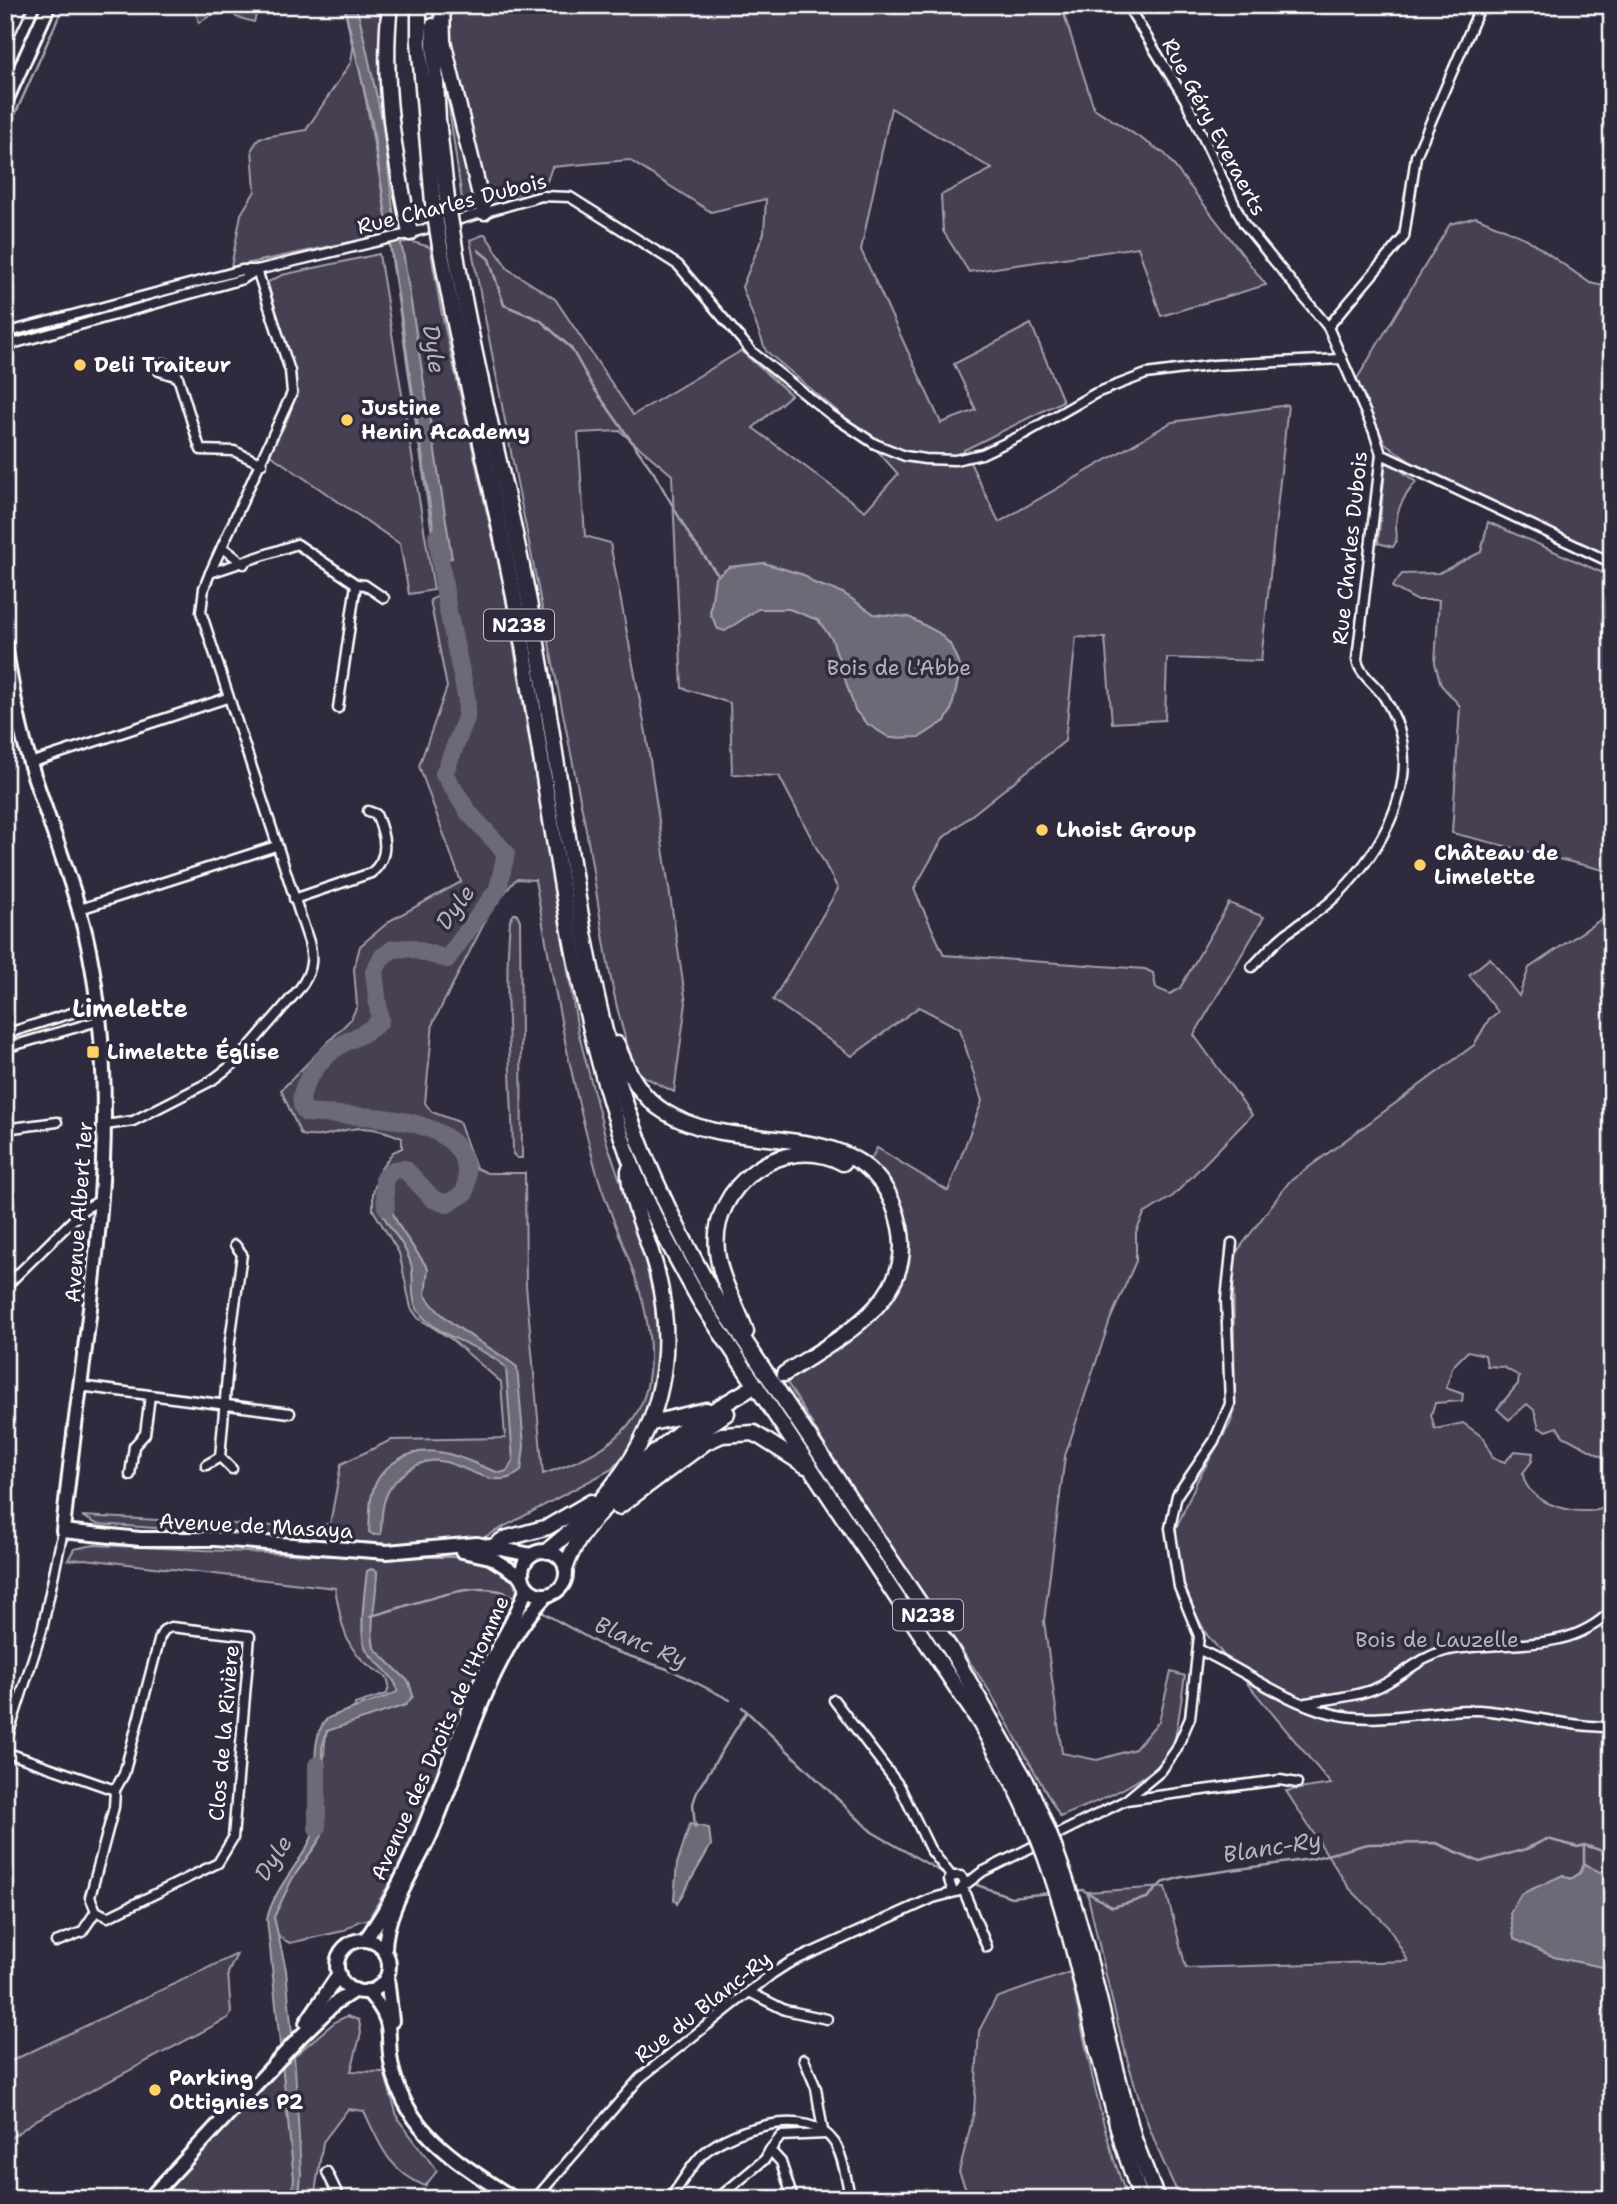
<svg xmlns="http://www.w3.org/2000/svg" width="1617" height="2204" viewBox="0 0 1617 2204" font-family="'Shantell Sans',sans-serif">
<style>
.green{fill:#464152;stroke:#a2a0a8;stroke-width:2;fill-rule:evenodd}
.water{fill:#6d6a77;stroke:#a7a6ad;stroke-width:2}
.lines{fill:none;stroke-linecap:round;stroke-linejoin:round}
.stream{stroke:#a7a6ad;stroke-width:2.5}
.river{stroke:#6d6a77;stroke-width:18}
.street-casing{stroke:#fff;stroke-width:13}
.secondary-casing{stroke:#fff;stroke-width:18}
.highway-casing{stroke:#fff;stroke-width:19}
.street{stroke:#2f2a3d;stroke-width:8}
.secondary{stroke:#2f2a3d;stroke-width:12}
.highway{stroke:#2f2a3d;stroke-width:14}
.rail{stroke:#fff;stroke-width:2.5}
.highway-bridge-casing{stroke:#fff;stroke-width:19;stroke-linecap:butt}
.highway-bridge{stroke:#2f2a3d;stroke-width:14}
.poi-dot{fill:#ffd166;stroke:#2f2a3d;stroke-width:2.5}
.labels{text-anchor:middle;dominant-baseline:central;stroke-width:7;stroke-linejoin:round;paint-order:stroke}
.shield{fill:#2f2a3d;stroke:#c1bfc5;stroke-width:2}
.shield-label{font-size:19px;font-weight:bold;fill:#fff}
.street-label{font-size:21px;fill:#fff;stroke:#2f2a3d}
.poi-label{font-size:21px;font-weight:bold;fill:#fff;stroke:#2f2a3d;text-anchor:start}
.park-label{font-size:21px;fill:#b5b3ba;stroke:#2f2a3d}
.water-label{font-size:23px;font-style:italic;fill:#b6b4bb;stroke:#2f2a3d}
.quarter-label{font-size:24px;font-weight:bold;fill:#fff;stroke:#2f2a3d}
</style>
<rect width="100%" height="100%" fill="#2f2a3d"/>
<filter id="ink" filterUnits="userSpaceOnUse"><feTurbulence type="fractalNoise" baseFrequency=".0143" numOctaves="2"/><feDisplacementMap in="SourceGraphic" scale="14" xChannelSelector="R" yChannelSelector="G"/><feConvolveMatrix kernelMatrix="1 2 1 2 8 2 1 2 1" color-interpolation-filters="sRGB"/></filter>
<g filter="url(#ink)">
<g class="green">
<polygon points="194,5 259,5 254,22 236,17 233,13 211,15 199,23"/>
<path d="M344 5C365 81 376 157 389 234L231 267 241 214 255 191 252 149 259 138 306 130 351 62 353 49Z"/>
<polygon points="355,5 386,5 383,98 374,96"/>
<path d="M447 5H1061L1094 108 1165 154 1266 285 1161 316 1138 247 969 272 943 231 941 195 992 169 891 108 861 250 941 423 976 410 954 364 1031 324 1063 401 964 450 999 522 1172 422 1288 405 1261 661 1167 658 1165 720 1112 723 1105 638 1076 637 1065 741 943 838 914 889 944 955 1145 969 1153 973 1156 988 1170 994 1180 988 1229 903 1264 917 1194 1035 1252 1115 1173 1196 1144 1214 1136 1232V1261L1110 1320 1065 1456 1044 1621 1062 1753 1097 1760 1135 1749 1159 1721 1171 1672 1185 1676C1182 1691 1177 1741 1171 1751 1150 1782 1093 1803 1060 1817L990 1692 838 1467 785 1379 870 1320 906 1239 901 1207 884 1177 869 1163 877 1148 948 1191 982 1101 960 1029 919 1007 852 1056 773 1000 838 889 779 776 732 774 730 703 682 688 672 475 620 431 578 433 585 536 610 543 646 733 686 1003 674 1092 637 1073C605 990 600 896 582 809 544 619 506 430 470 240L485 234 508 269 555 299 633 415 741 351 791 395 753 428 865 511 898 474 857 428 766 351 742 287 764 233 766 199 711 212 629 160 552 167 545 187 463 207 445 80Z"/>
<polygon points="1476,217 1527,239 1590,283 1612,288 1612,563 1437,482 1385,443 1355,382 1450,224"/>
<path d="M409 241 430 247 441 310 503 583 578 1031 607 1143 638 1231 654 1299 659 1354 655 1394 633 1444 612 1469 481 1539 389 1544 97 1524 82 1516 292 1527 330 1524 341 1464 391 1440 505 1438 501 1382 451 1339 418 1318 411 1308 399 1253 373 1210V1193L380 1170 393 1152 402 1148V1138C386 1131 370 1126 352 1129 331 1132 324 1139 301 1135L281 1090 351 1019 357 1006 354 969 360 946 391 920 461 882 419 766 447 687 430 600 441 595 390 246ZM516 879 535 880C553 980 570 1080 598 1177 619 1245 662 1312 647 1386 636 1438 588 1459 543 1474L526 1285 525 1173H487L476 1168 459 1122 432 1112 425 1103 433 1023 492 908Z"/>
<path d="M379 254 434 590 409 594 400 544 269 454C277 440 286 425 291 410 304 374 275 318 268 282L282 275Z"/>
<path d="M1386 459 1416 482C1406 494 1396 508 1396 525 1396 534 1399 539 1393 547L1378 543Z"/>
<polygon points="1488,522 1612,577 1612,872 1452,833 1460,706 1441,685 1435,663 1439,600 1416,600 1392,587 1402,574 1439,573 1481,552"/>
<path d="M1612 912V1462L1563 1436 1557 1427 1547 1431 1539 1428 1534 1410 1527 1404 1509 1420 1497 1409 1518 1384 1519 1376 1503 1367 1487 1366 1485 1355 1468 1351 1453 1366 1446 1388 1463 1394 1462 1401 1435 1403 1431 1415 1435 1429 1463 1423 1484 1438 1493 1458 1505 1462 1515 1451 1533 1453 1532 1461 1523 1473C1525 1506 1585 1519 1609 1506L1612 1478V1878L1580 1873 1571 1879 1563 1875 1554 1880V1957L1612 1969V2199H1181C1131 2104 1111 1995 1087 1892L1165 1887 1186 1968 1408 1961 1388 1926 1349 1888 1286 1791 1331 1784 1207 1635 1182 1589 1172 1538 1197 1481 1230 1424 1235 1410 1233 1257 1289 1182 1474 1045 1489 1019 1498 1012 1469 975 1490 958 1519 996 1529 968Z"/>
<path d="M514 914H517L520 920 522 1158H517L513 1154C512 1076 503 998 510 920Z"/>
<path d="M94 1545 356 1557H462L485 1561 511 1577 517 1590 513 1607 489 1653 406 1855 368 1920 359 1921 343 1931 290 1943C244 1926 308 1861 320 1839 326 1828 320 1755 327 1731L353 1720 355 1704 387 1694 389 1685 387 1677C345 1655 343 1632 335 1588L85 1559 68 1560 74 1549Z"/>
<polygon points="237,1954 228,1973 231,2013 228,2018 36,2120 5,2142 5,2064"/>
<path d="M1070 1972C1087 2048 1099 2126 1128 2199H970L959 2172 974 2112 979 2031 996 1998Z"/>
<path d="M347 2016 359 2020 361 2033 351 2071 384 2072 398 2119 437 2171 425 2186C388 2170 380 2145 364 2111L348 2109 323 2142 314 2199H155L280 2068 336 2021Z"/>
</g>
<g class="water">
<polygon points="344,5 355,5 360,20 383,125 394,217 403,252 452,558 438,559 372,123"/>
<polygon points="764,563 804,575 814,583 843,593 874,614 909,617 939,633 950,644 961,668 951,711 945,721 920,737 890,738 866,723 855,710 832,639 818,620 789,609 758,609 725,631 718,629 710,613 715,578 729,567"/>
<path d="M383 1184 387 1186C390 1224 409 1238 428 1269L425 1295C447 1328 487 1343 517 1367L524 1446 521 1471C494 1493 469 1465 440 1461 431 1459 417 1464 410 1469 384 1486 381 1504 381 1534L374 1535 369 1532C370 1520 369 1506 372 1494 379 1465 409 1448 438 1452 459 1454 480 1467 500 1473L507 1471 513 1460 506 1368C482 1344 440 1340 419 1312 409 1298 415 1279 411 1264 403 1234 373 1220 379 1186Z"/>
<path d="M371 1569 377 1571C377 1597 369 1623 374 1648L409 1682 413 1696 406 1705 327 1731 322 1748V1836L292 1879 274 1917 286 1970 295 2067 301 2174 299 2199H291L294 2179 267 1919C275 1882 313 1853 317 1819 319 1793 307 1738 327 1719 332 1714 383 1700 397 1692 399 1678 373 1662 366 1649 358 1636 365 1588 367 1571Z"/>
<polygon points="690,1824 709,1828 711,1845 677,1904 674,1899 677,1864"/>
<polygon points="1584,1864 1612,1878 1612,1969 1554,1957 1514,1939 1510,1913 1521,1894 1563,1875 1571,1879 1580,1873"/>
</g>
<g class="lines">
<g class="stream">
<polyline points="5,15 8,12"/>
<polyline points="5,84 41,5"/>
<polyline points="5,137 64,5"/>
<polyline points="478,250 489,259 504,305 540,320 571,348 593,387 654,473 691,538 718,575"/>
<polyline points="540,1611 606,1648 673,1671 730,1700"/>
<path d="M370 1616C412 1607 476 1574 515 1597"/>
<polyline points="742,1707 872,1832 938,1870"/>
<polyline points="695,1828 693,1804 697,1791 747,1711"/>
<polyline points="1584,1846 1584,1864"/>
<polyline points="977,1885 1011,1897 1051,1893"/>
<polyline points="1075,1891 1083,1890 1112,1907 1147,1898 1162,1883 1182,1877 1311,1859 1368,1844 1436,1843 1480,1862 1526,1849 1547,1839 1578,1847 1584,1845 1612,1854"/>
</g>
<g class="river">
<path d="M386 1207 384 1178 394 1170 405 1169 433 1199 447 1204 465 1193C483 1108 358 1118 306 1113 290 1093 321 1057 339 1046 353 1037 368 1034 380 1021L374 972 382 957 393 949 410 948 447 959 498 889 506 853 469 813 444 774 466 718 467 700 447 606 437 537"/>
<polyline points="317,1765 317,1828"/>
</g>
<g class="street-casing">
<g id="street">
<path d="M1127 5 1185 99 1244 224 1328 327 1374 432 1381 454 1357 659C1358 673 1375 684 1384 697 1392 710 1399 726 1402 741 1413 799 1374 860 1334 898 1321 911 1305 919 1291 930 1276 940 1264 955 1252 967"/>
<polyline points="1328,327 1404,237 1416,156 1481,5"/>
<polyline points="5,333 242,270 257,270 404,235 542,196 570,197 678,265 752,352 831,415 875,444 905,456 925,459 955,460 982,454 1024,434 1096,393 1146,374 1215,365 1342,359"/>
<polyline points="5,346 243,279 257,270"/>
<polyline points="178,377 159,371 157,365 165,363 175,368 178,377 198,442 201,450 234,451 262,464"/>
<polyline points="1381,454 1612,563"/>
<polyline points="222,547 244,564"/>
<polyline points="210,573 297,544 356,584 338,708"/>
<polyline points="356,584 365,585 384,598"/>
<polyline points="30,763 227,698"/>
<path d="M294 899 371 873C391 857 385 835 376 814L368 811"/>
<polyline points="77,910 276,846"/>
<polyline points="5,1034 97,1005"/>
<polyline points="5,1048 98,1021"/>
<path d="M105 1125 133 1121 211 1081 236 1062 300 988C311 973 314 960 309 942L201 612 204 588 210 573 292 393 290 371 257 270"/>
<polyline points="5,1129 57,1122"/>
<polyline points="5,1287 84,1209 103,1199"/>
<polyline points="79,1386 290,1413"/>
<polyline points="220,1457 232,1469"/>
<polyline points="206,1465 220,1457 230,1341 242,1254 235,1245"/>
<polyline points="130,1475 134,1446 145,1434 150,1396"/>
<polygon points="171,1627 250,1636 233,1838 218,1863 108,1917 96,1911 90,1897 114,1807 115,1790 124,1774 160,1637 164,1630"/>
<path d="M1200 1650C1243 1670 1284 1701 1330 1713 1377 1726 1431 1708 1479 1710 1524 1713 1565 1727 1612 1727"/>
<polyline points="834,1700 900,1787 930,1849 952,1877"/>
<path d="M1306 1703C1328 1699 1354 1697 1374 1689 1400 1679 1417 1658 1445 1651 1504 1638 1566 1657 1612 1610"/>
<polyline points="5,1745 42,1630 63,1531"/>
<polyline points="5,1752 115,1790"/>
<polyline points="1126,1800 1280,1780 1297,1783"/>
<polyline points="965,1885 982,1872 1126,1800 1161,1771 1176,1750 1190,1718 1199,1636 1179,1587 1170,1528 1177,1495 1214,1441 1230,1404 1226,1300 1232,1243"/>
<polyline points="963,1889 987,1947"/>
<polyline points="56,1942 82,1932 96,1911"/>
<polyline points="749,1992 785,2010 827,2019"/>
<polyline points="804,2059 816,2088 823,2131"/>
<polyline points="770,2150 781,2136 826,2134"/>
<polyline points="327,2172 340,2199"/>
<polyline points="535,2199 640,2078 772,1974 789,1963 933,1898 960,1891 965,1883 961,1876 954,1876 949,1880 953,1892"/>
<path d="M669 2199C682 2184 690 2165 705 2152 733 2129 808 2105 834 2142 844 2157 846 2182 851 2199"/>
<polyline points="717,2199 765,2159 770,2150 781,2162 793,2199"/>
</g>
</g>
<g class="secondary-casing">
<g id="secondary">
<polyline points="5,103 49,5"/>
<path d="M5 643C11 684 18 724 30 763 49 825 76 886 89 950 128 1145 81 1337 63 1531L140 1539H214L387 1552 477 1544 531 1555"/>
<circle cx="544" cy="1573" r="22"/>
<polyline points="462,1551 490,1557 522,1577"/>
<path d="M365 1940C417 1870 444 1768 478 1688 493 1653 515 1623 527 1587"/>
<circle cx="363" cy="1966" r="26"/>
<path d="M385 1950C385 1911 414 1871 430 1836 463 1762 489 1652 547 1595"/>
<polyline points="387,1977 392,2021"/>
<path d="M367 1991C401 2027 382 2036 394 2075 411 2137 463 2165 514 2199"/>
<polyline points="306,2023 339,1974"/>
<polyline points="149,2199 301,2036 335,2003 355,1990"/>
</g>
</g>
<g class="highway-casing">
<g id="highway">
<path d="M390 5C381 82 395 158 410 233"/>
<polyline points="419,5 419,42 433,203"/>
<polyline points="442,5 443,41 484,212"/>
<polyline points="433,26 438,119 447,199"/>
<path d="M454 242C474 367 508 489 531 612 562 768 574 928 618 1080 641 1156 675 1227 714 1295L951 1650 1026 1781"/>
<path d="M440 246C462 373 496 497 519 623 551 801 567 984 628 1155 647 1207 675 1256 701 1303L980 1723 1015 1786"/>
<path d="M617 1044C628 1072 639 1096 665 1112 742 1161 875 1106 900 1227 916 1302 835 1340 784 1374"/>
<path d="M746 1332C737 1304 720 1281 717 1251 710 1186 783 1131 843 1163"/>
<polyline points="652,1423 706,1410"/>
<polyline points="627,1476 687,1426 748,1390"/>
<polyline points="618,1507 706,1442 722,1435 754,1433 806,1466"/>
<polyline points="491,1548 504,1539 548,1527 591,1502"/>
<path d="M547 1551C639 1477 686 1391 657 1272 650 1242 628 1199 629 1170"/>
<path d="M566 1567C585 1505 675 1449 727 1413"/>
<polyline points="1110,2045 1134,2139 1157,2199"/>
<polyline points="1097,2048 1122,2143 1141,2199"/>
</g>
</g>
<use href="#street" class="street"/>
<use href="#secondary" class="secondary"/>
<use href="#highway" class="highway"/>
<polyline class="rail" points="5,56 29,5"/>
<g class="highway-bridge-casing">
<g id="highway-bridge">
<polyline points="447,199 454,242"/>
<polyline points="433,203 440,246"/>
<path d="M1026 1781C1067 1866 1089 1954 1110 2045"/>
<path d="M1015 1786C1057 1869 1076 1958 1097 2048"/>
</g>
</g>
<use href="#highway-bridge" class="highway-bridge"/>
</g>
</g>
<g class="poi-dot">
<circle cx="80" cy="365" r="7"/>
<circle cx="347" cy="420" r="7"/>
<circle cx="1042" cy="830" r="7"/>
<circle cx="1420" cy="865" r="7"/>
<rect x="86" y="1045" width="14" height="14" rx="3.5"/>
<circle cx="155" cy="2090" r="7"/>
</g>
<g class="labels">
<g class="shield">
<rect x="484" y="609.5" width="70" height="31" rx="5"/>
<rect x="893" y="1599.5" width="70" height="31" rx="5"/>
</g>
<g class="shield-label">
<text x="519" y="625">N238</text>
<text x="928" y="1615">N238</text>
</g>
<g class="street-label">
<text transform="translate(1214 127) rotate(62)">Rue Géry Everaerts</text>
<text transform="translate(452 204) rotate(-14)">Rue Charles Dubois</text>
<text transform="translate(1350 548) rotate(-84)">Rue Charles Dubois</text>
<text transform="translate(79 1212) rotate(-86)">Avenue Albert 1er</text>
<text transform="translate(256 1526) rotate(3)">Avenue de Masaya</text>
<text transform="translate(224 1733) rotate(-85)">Clos de la Rivière</text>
<text transform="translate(440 1738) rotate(-66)">Avenue des Droits de l'Homme</text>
<text transform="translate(703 2007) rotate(-38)">Rue du Blanc-Ry</text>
</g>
<g class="poi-label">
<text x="94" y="365">Deli Traiteur</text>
<text x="361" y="408">Justine<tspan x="361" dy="24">Henin Academy</tspan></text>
<text x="1056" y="830">Lhoist Group</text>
<text x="1434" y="853">Château de<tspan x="1434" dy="24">Limelette</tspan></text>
<text x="107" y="1052">Limelette Église</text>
<text x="169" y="2078">Parking<tspan x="169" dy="24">Ottignies P2</tspan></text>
</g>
<g class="park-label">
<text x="899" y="668">Bois de L'Abbe</text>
<text x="1437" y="1640">Bois de Lauzelle</text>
</g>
<g class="water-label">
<text transform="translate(434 349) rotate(82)">Dyle</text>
<text transform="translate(455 907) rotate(-54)">Dyle</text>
<text transform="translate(641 1642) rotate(23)">Blanc Ry</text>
<text transform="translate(1272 1847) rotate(-9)">Blanc-Ry</text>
<text transform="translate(273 1858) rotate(-57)">Dyle</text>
</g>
<g class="quarter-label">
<text x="130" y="1009">Limelette</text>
</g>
</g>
<rect width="1617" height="2204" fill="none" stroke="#2f2a3d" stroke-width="28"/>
<rect x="14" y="14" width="1589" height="2176" fill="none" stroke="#fff" stroke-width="2.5" filter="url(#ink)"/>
</svg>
